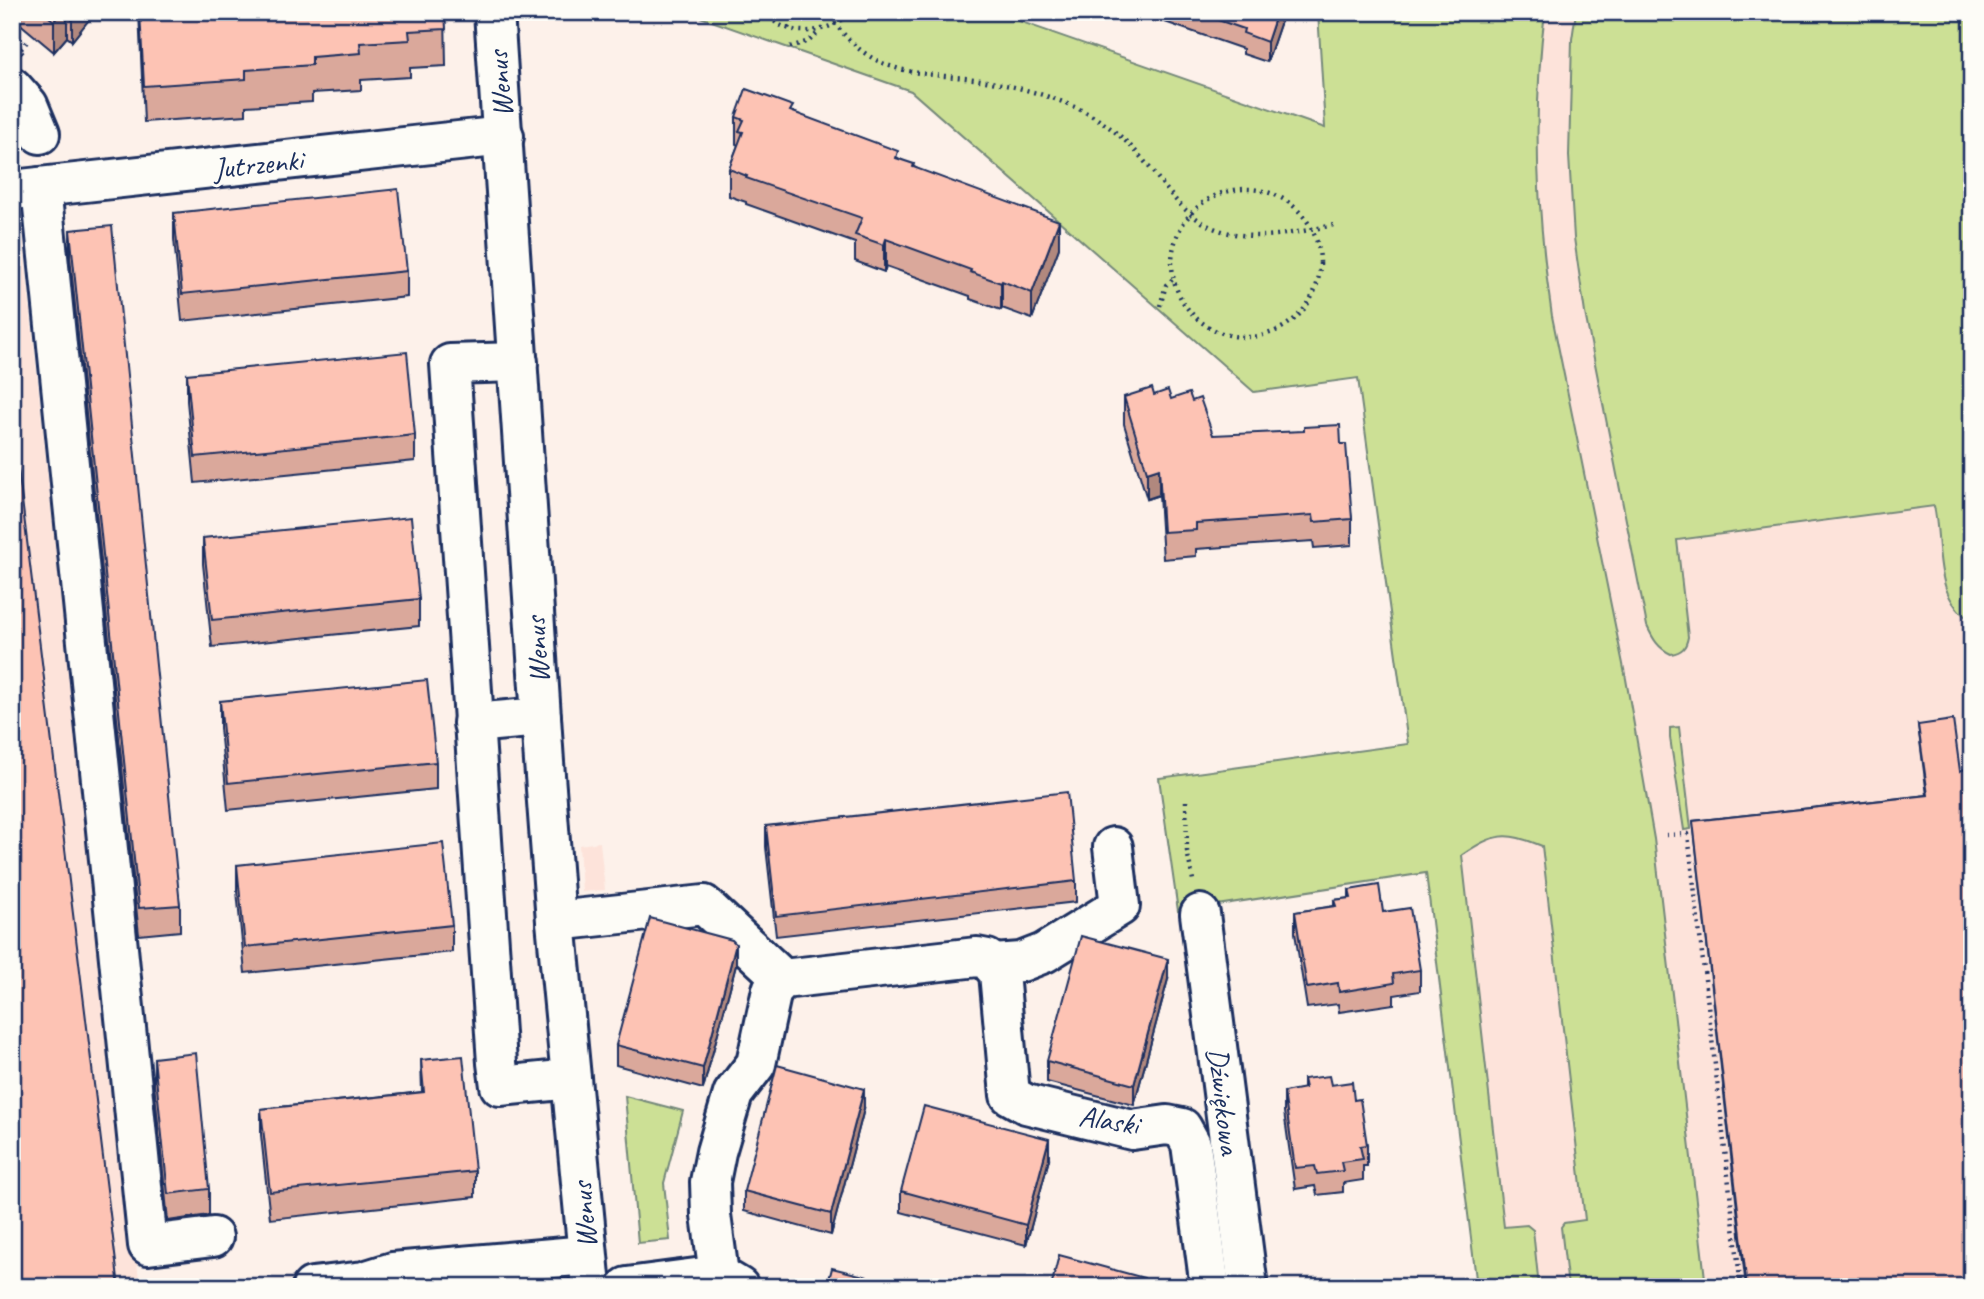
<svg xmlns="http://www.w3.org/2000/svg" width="1984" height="1299" viewBox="0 0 1984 1299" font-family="Caveat,sans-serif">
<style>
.built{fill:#fde3da}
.green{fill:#cce095;stroke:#74887a;stroke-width:2}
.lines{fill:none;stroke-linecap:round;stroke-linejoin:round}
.minor-casing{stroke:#1b2f5e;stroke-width:44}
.path{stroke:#1b2f5e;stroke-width:4.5;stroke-dasharray:2 5;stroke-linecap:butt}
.minor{stroke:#fdfcf7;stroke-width:38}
.wall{fill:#daa89b;stroke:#1b2f5e;stroke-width:2}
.shaded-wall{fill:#b1887e;stroke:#1b2f5e;stroke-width:2}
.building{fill:#fdc3b4;stroke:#1b2f5e;stroke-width:2}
.labels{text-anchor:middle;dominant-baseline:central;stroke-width:6;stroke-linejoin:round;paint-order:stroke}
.street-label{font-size:30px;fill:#1b2f5e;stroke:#fdfcf7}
</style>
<rect width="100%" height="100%" fill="#fdf1ea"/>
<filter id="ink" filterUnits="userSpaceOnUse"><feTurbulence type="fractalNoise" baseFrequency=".0143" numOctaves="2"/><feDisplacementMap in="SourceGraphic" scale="14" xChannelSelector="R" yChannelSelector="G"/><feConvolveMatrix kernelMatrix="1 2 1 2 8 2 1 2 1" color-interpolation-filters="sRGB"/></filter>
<g filter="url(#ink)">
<g class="built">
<polygon points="1479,12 1972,12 1972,1287 1477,1287 1420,823"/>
<polygon points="22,232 97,941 140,1287 12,1287 12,233"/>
<polygon points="600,842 605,890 582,892 579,845"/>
</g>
<g class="green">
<path d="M686 12H993L1325 128 1318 12H1545C1532 113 1537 216 1552 316L1626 679 1654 839 1706 1287H1568L1561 1227 1564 1223 1585 1220 1542 846C1505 831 1495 833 1462 855L1504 1227 1527 1225 1533 1230 1539 1287H1477L1426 873 1178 911 1159 778 1408 744 1358 378 1254 392 911 91Z"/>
<path d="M1576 12H1972V621C1932 597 1943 546 1934 506L1677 540 1688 637C1686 648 1682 652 1671 654 1658 648 1653 639 1647 626L1585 313 1574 238 1569 156 1572 39Z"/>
<polygon points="1679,727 1691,829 1684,830 1670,738 1670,728"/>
<polygon points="625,1096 683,1111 664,1183 670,1240 638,1243"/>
</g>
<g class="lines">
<g class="minor-casing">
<g id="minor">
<polyline points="494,12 544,762 556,921 591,1287"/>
<polyline points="12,87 28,105 40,134"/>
<polyline points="41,187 148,1245 213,1237"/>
<polyline points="12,190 504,136"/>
<polyline points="518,362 450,364 497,1063 500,1086 571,1079"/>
<polyline points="473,723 541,717"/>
<polyline points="1200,914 1248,1287"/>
<polyline points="556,921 704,905 783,979"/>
<polyline points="994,964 1021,962 1044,953 1120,906 1113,847"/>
<polyline points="719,1275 711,1215 710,1182 716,1152 733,1094 756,1064 772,990 783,979 977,957 987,959 999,973 1010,1095 1026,1104 1132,1130 1167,1125 1182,1128 1191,1144 1210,1287"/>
<polyline points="312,1287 364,1281 393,1272 587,1255"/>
<polyline points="627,1287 719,1275 739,1287"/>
</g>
</g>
<g class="path">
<path d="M764 12C788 40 827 35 852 12"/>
<path d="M826 12C838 28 850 43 866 54 899 76 936 74 974 79 1011 85 1052 95 1085 112 1105 122 1124 138 1139 155 1164 183 1180 216 1219 230 1257 243 1297 232 1334 225"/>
<polyline points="1010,12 1011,15"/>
<polyline points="788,28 797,12"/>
<polyline points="12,42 23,54"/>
<polyline points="790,47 809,41 819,32"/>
<polyline points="21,49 29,39"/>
<circle cx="1246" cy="263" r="74"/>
<polyline points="1160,306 1166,285 1173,279"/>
<polyline points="1186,801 1187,851 1193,880"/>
<polyline points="1666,835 1688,834 1741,1287"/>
</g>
<use href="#minor" class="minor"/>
</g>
<g class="wall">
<polygon points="12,12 95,12 72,41 67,37 54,52 12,17"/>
<polygon points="139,12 445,12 446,66 410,68 410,77 361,80 361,90 312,93 312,102 246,106 246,115 144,122"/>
<polygon points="1136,12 1281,12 1281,21 1267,62 1243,54 1243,49"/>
<polygon points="793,112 898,158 1059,248 1032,319 1002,308 1001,310 970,299 970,296 886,266 884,272 855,261 855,243 746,204 746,202 729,196 729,169 738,145 736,144 736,117"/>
<polygon points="174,213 407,271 407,297 182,321 174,239"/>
<polygon points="70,230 180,905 180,931 139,935 70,257"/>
<polygon points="187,374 415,435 415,461 195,483 187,401"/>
<polygon points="1154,395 1171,399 1192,401 1213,435 1341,444 1352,519 1352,545 1314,548 1313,541 1196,549 1196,556 1163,559 1159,495 1147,499 1124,424 1124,397"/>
<polygon points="203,538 419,599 419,626 212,647 203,564"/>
<polygon points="220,701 436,762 436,789 228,810 220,728"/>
<polygon points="1918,725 1960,771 1972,1287 1746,1287 1693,821 1927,795"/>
<polygon points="766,826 1076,881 1076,902 776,936 766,847"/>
<polygon points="237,865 452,925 452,952 245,973 237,891"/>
<polygon points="1349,890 1383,912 1420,970 1420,991 1394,995 1394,1004 1339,1012 1338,1004 1307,1008 1295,933 1295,912 1334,906 1334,900 1349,898"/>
<polygon points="736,965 703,1089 616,1065 616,1045"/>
<polygon points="1168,979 1134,1105 1047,1082 1047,1061"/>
<polygon points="154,1058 209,1189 209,1215 168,1221 154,1084"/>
<polygon points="421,1060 475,1171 475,1197 270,1219 261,1135 261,1109 422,1092"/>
<polygon points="1303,1079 1331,1085 1354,1100 1367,1145 1367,1166 1363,1166 1363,1180 1343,1183 1343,1192 1317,1195 1315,1186 1295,1189 1284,1112 1284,1092 1303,1089"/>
<polygon points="864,1109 831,1235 744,1211 744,1191"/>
<polygon points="1049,1159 1026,1245 901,1212 901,1191"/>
</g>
<g class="shaded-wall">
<polygon points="61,12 67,12 67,37 54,52 54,21"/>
<polygon points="72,12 95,12 72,41"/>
<polygon points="1277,12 1281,12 1281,21 1267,62 1267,42"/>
<polygon points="1059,221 1059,248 1032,319 1032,293"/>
<polygon points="886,239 886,266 884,272 884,245"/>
<polygon points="1002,281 1002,308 1001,310 1001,283"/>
<polygon points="1159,468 1159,495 1147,499 1147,472"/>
<polygon points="736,944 736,965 703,1089 703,1068"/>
<polygon points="1168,959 1168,979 1134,1105 1134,1085"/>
<polygon points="864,1089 864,1109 831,1235 831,1214"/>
<polygon points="1049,1139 1049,1159 1026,1245 1026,1225"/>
</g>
<g class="building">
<polygon points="43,12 61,12 54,21"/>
<polygon points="140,12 445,12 446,29 409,31 410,40 360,43 361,53 312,57 312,65 246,70 246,79 144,86"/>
<polygon points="1195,12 1277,12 1267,42 1243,33 1244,29"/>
<polygon points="746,89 793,106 790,111 898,151 896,158 914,164 913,167 1059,221 1032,293 1002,281 1001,283 970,272 971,270 886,239 884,245 855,235 862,218 746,178 747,176 729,169 743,132 739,131 744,120 736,117"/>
<polygon points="398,189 407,271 182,294 174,213"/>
<polygon points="112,226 180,905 139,908 70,230"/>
<polygon points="407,352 415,435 195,457 187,374"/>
<polygon points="1152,388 1154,395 1168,390 1171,399 1189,393 1192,401 1200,398 1213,435 1304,431 1304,427 1340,425 1341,444 1346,444 1352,519 1314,522 1313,515 1196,523 1196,530 1163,532 1159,468 1147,472 1124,397"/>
<polygon points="12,419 119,1287 12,1287"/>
<polygon points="411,517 419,599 212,620 203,538"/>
<polygon points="427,680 436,762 228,783 220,701"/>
<polygon points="1953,720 1960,771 1972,766 1972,1287 1747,1287 1693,821 1928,795 1918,725"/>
<polygon points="1067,792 1076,881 776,916 766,826"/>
<polygon points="443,843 452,925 245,947 237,865"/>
<polygon points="1379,885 1383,912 1410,908 1420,970 1393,974 1394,983 1339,992 1338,983 1307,988 1295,912 1336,906 1334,900 1351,898 1349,890"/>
<polygon points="650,918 732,940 736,944 703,1068 616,1045"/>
<polygon points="1081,936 1168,959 1134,1085 1047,1061"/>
<polygon points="196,1053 209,1189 168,1194 154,1058"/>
<polygon points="463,1056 475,1171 270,1192 261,1109 424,1092 421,1060"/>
<polygon points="777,1065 864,1089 831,1214 744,1191"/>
<polygon points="1329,1076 1331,1085 1352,1082 1354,1100 1360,1099 1367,1145 1360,1146 1363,1159 1341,1162 1343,1171 1317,1174 1315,1166 1295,1168 1284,1092 1305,1088 1303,1079"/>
<polygon points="924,1106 1049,1139 1026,1225 901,1191"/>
<polygon points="1059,1255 1144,1278 1142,1287 1051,1287"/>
<polygon points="832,1268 880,1280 878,1287 827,1287"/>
<polygon points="373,1283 373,1287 340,1287"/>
<polygon points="514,1283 514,1287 482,1287"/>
</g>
</g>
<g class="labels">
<g class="street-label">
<text transform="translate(500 84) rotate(-95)">Wenus</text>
<text transform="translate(258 164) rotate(-6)">Jutrzenki</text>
<text transform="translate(537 650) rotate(-94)">Wenus</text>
<text transform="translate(1224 1101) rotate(83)">Dźwiękowa</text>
<text transform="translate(1109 1120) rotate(9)">Alaski</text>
<text transform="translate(584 1215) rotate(-95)">Wenus</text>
</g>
</g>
<rect width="1984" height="1299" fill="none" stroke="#fdfcf7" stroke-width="42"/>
<rect x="21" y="21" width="1942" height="1257" fill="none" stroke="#1b2f5e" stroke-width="2.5" filter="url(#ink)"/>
</svg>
